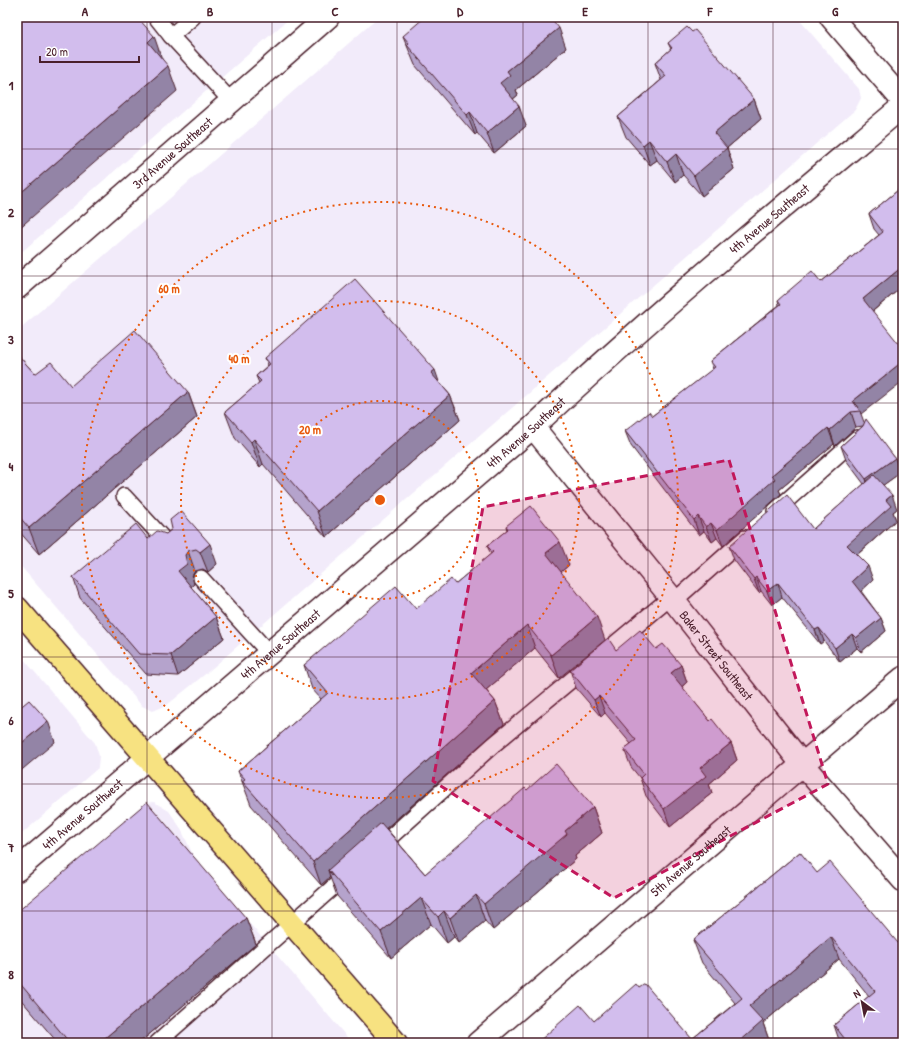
<svg xmlns="http://www.w3.org/2000/svg" width="920" height="1060" viewBox="0 0 920 1060" font-family="'Patrick Hand',sans-serif">
<style>
.built{fill:#f2ebfa}
.lines{fill:none;stroke-linecap:round;stroke-linejoin:round}
.service-casing{stroke:#4a1f2b;stroke-width:18}
.minor-casing{stroke:#4a1f2b;stroke-width:25}
.trunk-casing{stroke:#4a1f2b;stroke-width:25}
.service{stroke:#fff;stroke-width:15}
.minor{stroke:#fff;stroke-width:22}
.trunk{stroke:#f7e281;stroke-width:22}
.wall{fill:#b5a3cc;stroke:#4a1f2b}
.shaded-wall{fill:#9384a6;stroke:#4a1f2b}
.building{fill:#d2bded;stroke:#4a1f2b}
.marked{fill:#c2185b;fill-opacity:0.2;stroke:#c2185b;stroke-width:3;stroke-dasharray:8 5;stroke-linejoin:round}
.grid{fill:none;stroke:#4a1f2b;stroke-width:1;stroke-opacity:0.55}
.ring{fill:none;stroke:#e8590c;stroke-width:2;stroke-dasharray:2 4}
.labels{text-anchor:middle;dominant-baseline:central;stroke-width:4;stroke-linejoin:round;paint-order:stroke}
.street-label{font-size:13px;fill:#4a1f2b;stroke:#fff}
.centre{fill:#e8590c;stroke:#fff;stroke-width:2}
.ring-label{font-size:12px;text-anchor:middle;font-weight:bold;fill:#e8590c;stroke:#fff;stroke-width:4;stroke-linejoin:round;paint-order:stroke}
.neatline{fill:none;stroke:#4a1f2b;stroke-width:1.5}
.grid-label{font-size:13px;text-anchor:middle;font-weight:bold;fill:#4a1f2b}
</style>
<rect width="100%" height="100%" fill="#fff"/>
<filter id="ink" filterUnits="userSpaceOnUse"><feTurbulence type="fractalNoise" baseFrequency=".025" numOctaves="2"/><feDisplacementMap in="SourceGraphic" scale="8" xChannelSelector="R" yChannelSelector="G"/><feConvolveMatrix kernelMatrix="1 2 1 2 8 2 1 2 1" color-interpolation-filters="sRGB"/></filter>
<g filter="url(#ink)">
<g class="built">
<polygon points="17,17 291,17 17,256"/>
<polygon points="379,17 797,17 859,89 861,98 855,110 209,671 167,705 153,711 142,706 17,562 17,331"/>
<polygon points="17,651 95,743 99,756 98,768 17,838"/>
<polygon points="154,802 169,811 180,827 196,861 352,1043 17,1043 17,915 145,803"/>
</g>
<g class="lines">
<g class="service-casing">
<g id="service">
<polyline points="156,17 171,36 231,101"/>
<polyline points="171,36 193,17"/>
<polyline points="124,496 170,546"/>
<polyline points="775,511 857,438"/>
<polyline points="201,578 269,653"/>
<polyline points="674,601 745,538"/>
<polyline points="377,849 492,746 671,597"/>
<polyline points="157,1043 348,874"/>
</g>
</g>
<g class="minor-casing">
<g id="minor">
<polyline points="831,17 903,101"/>
<path id="s1" d="M17 288 328 17"/>
<path id="s2" d="M533 427 674 601 802 764 903 880"/>
<path id="s3" d="M17 870 533 427C652 315 778 211 903 106"/>
<path id="s4" d="M478 1043 903 678"/>
</g>
</g>
<g class="trunk-casing">
<polyline id="trunk" points="17,608 396,1043"/>
</g>
<use href="#service" class="service"/>
<use href="#minor" class="minor"/>
<use href="#trunk" class="trunk"/>
</g>
<g class="wall">
<polygon points="403,36 566,48 516,90 518,95 513,99 526,126 494,153 477,133 475,135 415,65"/>
<polygon points="668,43 754,99 761,119 727,148 734,169 702,196 683,175 675,182 657,160 650,165 626,137 618,117 661,80 655,63 671,49"/>
<polygon points="903,186 903,286 873,311 861,414 864,422 895,458 900,473 883,485 897,509 893,512 896,520 857,555 873,580 861,591 881,618 886,631 861,652 857,648 840,662 824,641 820,644 782,597 772,605 761,591 759,593 734,560 729,546 813,529 864,484 846,460 841,446 863,426 856,427 835,446 834,444 779,490 781,494 723,546 717,538 712,542 704,531 699,535 631,446 625,431 652,416 713,369 710,361 779,305 778,300 821,282 879,235 874,229 869,214"/>
<polygon points="17,354 35,374 71,386 188,392 197,417 39,554 17,529"/>
<polygon points="265,358 440,383 450,395 460,420 326,537 263,464 260,467 235,438 225,412 259,383 256,376 268,365"/>
<polygon points="506,526 569,565 561,572 559,678 535,648 486,690 495,701 504,724 386,828 425,874 527,790 593,807 602,833 575,856 576,859 493,930 485,921 459,943 454,937 447,943 431,924 391,958 337,896 330,877 321,885 251,805 238,771 321,699 312,689 304,665 416,609 455,584 491,554 487,546 507,530"/>
<polygon points="172,529 217,564 208,572 203,569 195,571 192,576 194,584 191,587 216,617 224,638 178,676 146,674 80,598 73,577 148,539 166,534"/>
<polygon points="616,650 681,665 687,682 682,687 710,721 731,743 737,760 709,784 712,793 670,827 646,796 640,778 631,767 624,749 631,744 605,713 601,717 576,688 570,670"/>
<polygon points="800,852 903,1043 840,1043 834,1025 869,996 839,959 763,1023 770,1043 537,1043 594,1021 639,988 692,1039 735,1003 702,963 693,940"/>
<polygon points="17,912 246,918 256,944 139,1043 58,1043 17,995"/>
</g>
<g class="shaded-wall">
<polygon points="559,28 566,48 516,90 518,95 507,104 500,83 507,71"/>
<polygon points="154,36 163,62 148,42"/>
<polygon points="168,66 177,91 17,230 17,196"/>
<polygon points="754,99 761,119 727,148 734,169 702,196 694,176 714,133"/>
<polygon points="519,106 526,126 494,153 487,133"/>
<polygon points="470,112 477,133 475,135 467,115"/>
<polygon points="649,140 657,160 650,165 643,145"/>
<polygon points="676,154 683,175 675,182 667,162"/>
<polygon points="903,266 903,286 869,314 863,299"/>
<polygon points="903,361 903,381 861,414 860,411 853,401"/>
<polygon points="435,370 444,396 431,373"/>
<polygon points="188,392 197,417 39,554 29,528"/>
<polygon points="450,395 460,420 326,537 317,511"/>
<polygon points="851,412 856,427 835,446 830,430"/>
<polygon points="828,428 834,444 779,490 781,494 723,546 717,530 772,475"/>
<polygon points="254,439 263,464 260,467 251,442"/>
<polygon points="895,458 900,473 871,494 866,479"/>
<polygon points="892,495 897,509 893,512 896,520 852,559 847,545 886,500"/>
<polygon points="698,516 704,531 699,535 694,520"/>
<polygon points="711,523 717,538 712,542 706,527"/>
<polygon points="560,542 569,565 555,577 546,553"/>
<polygon points="210,544 217,564 208,572 200,552"/>
<polygon points="188,551 195,571 192,576 194,584 185,592 178,571 185,555"/>
<polygon points="868,566 873,580 857,595 852,581"/>
<polygon points="756,577 761,591 759,593 754,579"/>
<polygon points="778,583 782,597 772,605 767,591"/>
<polygon points="216,617 224,638 178,676 171,655"/>
<polygon points="597,617 605,640 559,678 551,655"/>
<polygon points="881,618 886,631 861,652 856,638"/>
<polygon points="527,625 535,648 479,696 471,673"/>
<polygon points="819,628 824,641 820,644 815,630"/>
<polygon points="852,634 857,648 840,662 835,648"/>
<polygon points="681,665 687,682 677,691 671,673"/>
<polygon points="599,696 605,713 601,717 594,700"/>
<polygon points="495,701 504,724 332,876 328,870 330,877 321,885 313,862"/>
<polygon points="48,721 55,742 17,774 17,747"/>
<polygon points="731,743 737,760 709,784 712,793 670,827 664,809 700,768"/>
<polygon points="593,807 602,833 575,856 576,859 493,930 484,904 565,831"/>
<polygon points="476,895 485,921 459,943 450,918"/>
<polygon points="421,898 431,924 391,958 381,932"/>
<polygon points="444,911 454,937 447,943 438,917"/>
<polygon points="246,918 256,944 139,1043 99,1043"/>
<polygon points="831,937 839,959 763,1023 770,1043 738,1043 749,1006"/>
</g>
<g class="building">
<polygon points="17,17 137,17 154,36 148,42 168,66 17,196"/>
<polygon points="425,17 550,17 559,28 507,71 510,75 500,83 519,106 487,133 470,112 467,115 407,45 409,43 403,36"/>
<polygon points="687,27 692,32 695,30 754,99 714,133 727,148 694,176 676,154 667,162 649,140 643,145 618,117 666,76 655,63 672,48 668,43"/>
<polygon points="903,186 903,266 863,299 903,349 903,361 853,401 860,411 851,412 830,430 828,428 772,475 775,479 717,530 711,523 706,527 698,516 694,520 625,431 649,412 652,416 715,367 710,361 781,304 778,300 812,271 821,282 883,232 869,214"/>
<polygon points="355,279 435,370 431,373 450,395 317,511 254,439 251,442 225,412 261,381 256,376 270,364 265,358"/>
<polygon points="135,330 188,392 29,528 17,514 17,354 35,374 51,362 71,386"/>
<polygon points="866,419 895,458 866,479 841,446 863,426"/>
<polygon points="874,475 892,495 886,500 891,506 847,545 868,566 852,581 881,618 856,638 852,634 835,648 819,628 815,630 778,583 767,591 756,577 754,579 729,546 787,495 813,529"/>
<polygon points="531,506 560,542 546,553 597,617 551,655 527,625 471,673 495,701 313,862 242,781 245,779 238,771 328,693 304,665 396,586 416,609 451,579 455,584 493,552 487,546 508,529 506,526"/>
<polygon points="181,511 210,544 200,552 196,549 188,551 185,555 187,564 178,571 216,617 171,655 139,654 73,577 136,524 148,539 157,531 166,534 172,529 170,520"/>
<polygon points="640,630 656,649 663,644 681,665 671,673 710,721 712,719 731,743 700,768 706,776 664,809 640,778 644,774 624,749 636,740 599,696 594,700 570,670 608,638 616,650"/>
<polygon points="29,700 48,721 17,747 17,710"/>
<polygon points="556,764 593,807 565,831 567,834 484,904 476,895 450,918 444,911 438,917 421,898 381,932 328,870 381,823 425,874 525,788 527,790"/>
<polygon points="147,802 246,918 99,1043 70,1043 17,980 17,912"/>
<polygon points="800,852 817,873 830,862 903,949 903,1043 848,1043 834,1025 875,991 831,937 749,1006 763,1021 738,1043 537,1043 580,1005 594,1021 636,984 639,988 645,984 692,1039 742,998 693,940"/>
</g>
</g>
<path class="marked" d="M729 460 828 784 614 898 433 781 483 507Z"/>
<path class="grid" d="M147 17V1043M272 17V1043M397 17V1043M523 17V1043M648 17V1043M773 17V1043M17 149H903M17 276H903M17 403H903M17 530H903M17 657H903M17 784H903M17 911H903"/>
<g class="ring">
<circle cx="380" cy="500" r="99"/>
<circle cx="380" cy="500" r="199"/>
<circle cx="380" cy="500" r="298"/>
</g>
<g class="labels">
<g class="street-label">
<text stroke="none"><textPath href="#s1" startOffset="206">3rd Avenue Southeast</textPath></text>
<text stroke="none"><textPath href="#s3" startOffset="995">4th Avenue Southeast</textPath></text>
<text stroke="none"><textPath href="#s3" startOffset="671">4th Avenue Southeast</textPath></text>
<text stroke="none"><textPath href="#s3" startOffset="347">4th Avenue Southeast</textPath></text>
<text stroke="none"><textPath href="#s2" startOffset="293">Baker Street Southeast</textPath></text>
<text stroke="none"><textPath href="#s3" startOffset="86">4th Avenue Southwest</textPath></text>
<text stroke="none"><textPath href="#s4" startOffset="280">5th Avenue Southeast</textPath></text>
</g>
</g>
<circle cx="380" cy="500" r="6" class="centre"/>
<g class="ring-label">
<text x="169" y="293">60 m</text>
<text x="239" y="363">40 m</text>
<text x="310" y="434">20 m</text>
</g>
<rect width="920" height="1060" fill="none" stroke="#fff" stroke-width="44"/>
<g transform="translate(862 1002) rotate(328)" stroke="#ffffff" stroke-width="3" paint-order="stroke">
<path d="M0-3L7 15L0 10L-7 15Z" fill="#4a1f2b"/>
<text y="-6" font-size="11" font-weight="bold" text-anchor="middle" fill="#4a1f2b">N</text>
</g>
<path d="M40 56v6h99v-6" fill="none" stroke="#4a1f2b" stroke-width="2"/>
<text x="46" y="56" font-size="12" fill="#4a1f2b" stroke="#ffffff" stroke-width="3" paint-order="stroke">20 m</text>
<rect x="22" y="22" width="876" height="1016" class="neatline"/>
<g class="grid-label">
<text x="85" y="16">A</text>
<text x="210" y="16">B</text>
<text x="335" y="16">C</text>
<text x="460" y="16">D</text>
<text x="585" y="16">E</text>
<text x="710" y="16">F</text>
<text x="835" y="16">G</text>
<text x="11" y="90">1</text>
<text x="11" y="217">2</text>
<text x="11" y="344">3</text>
<text x="11" y="471">4</text>
<text x="11" y="598">5</text>
<text x="11" y="725">6</text>
<text x="11" y="852">7</text>
<text x="11" y="979">8</text>
</g>
</svg>
